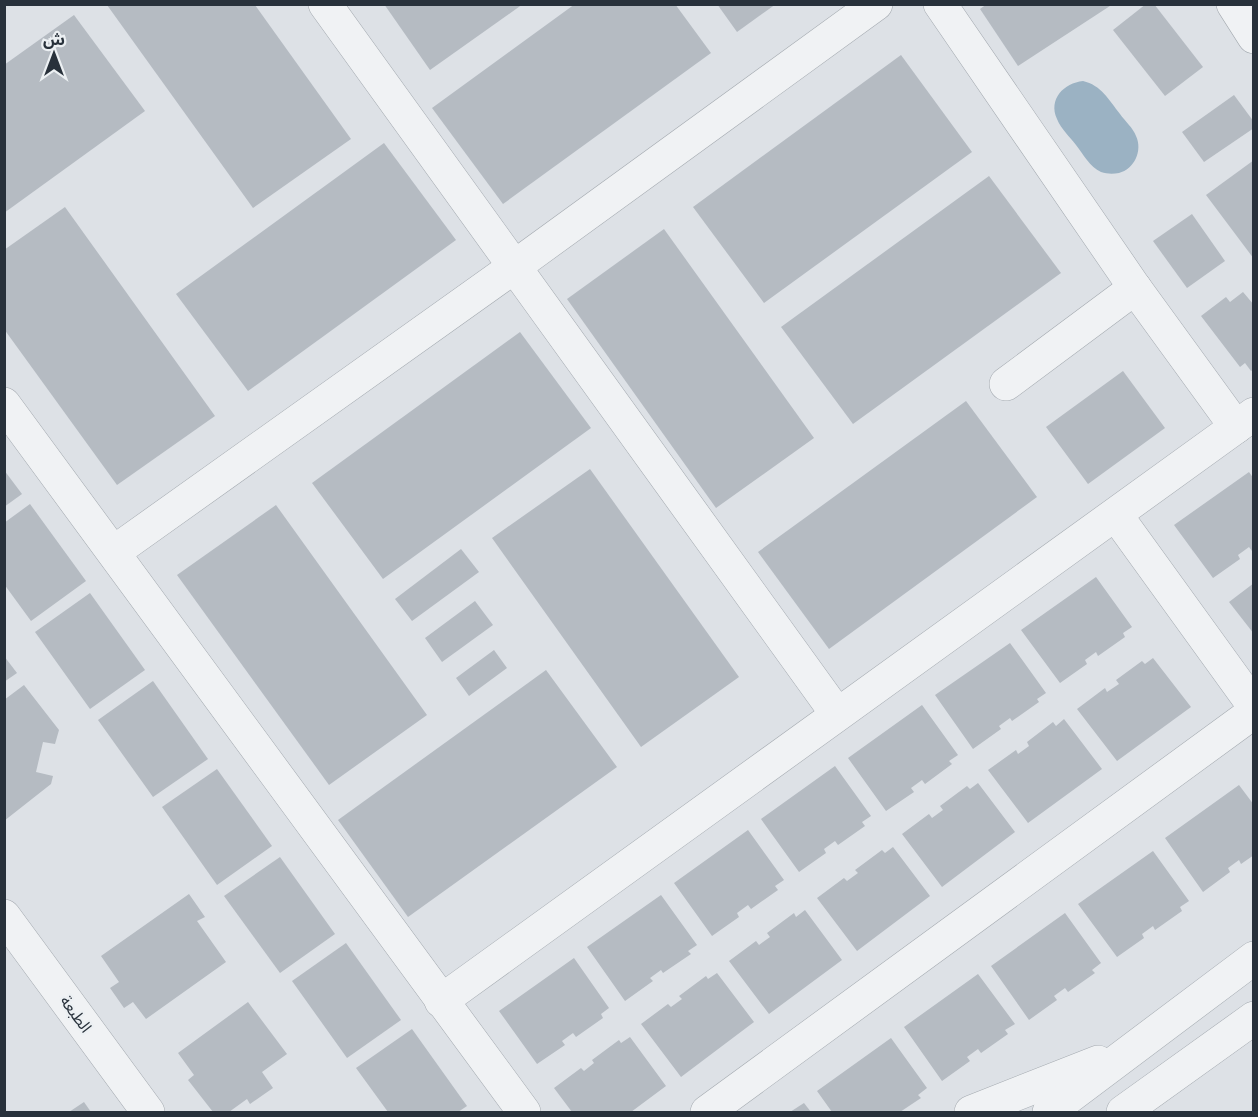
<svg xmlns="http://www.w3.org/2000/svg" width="1258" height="1117" viewBox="0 0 1258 1117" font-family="'Work Sans','Noto Sans Arabic',sans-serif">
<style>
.water{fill:#9bb2c3}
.building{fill:#b5bbc2}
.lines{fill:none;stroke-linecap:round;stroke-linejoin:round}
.minor-casing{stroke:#a3a9af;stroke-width:34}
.minor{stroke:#f0f2f4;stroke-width:33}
.labels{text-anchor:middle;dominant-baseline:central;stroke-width:4.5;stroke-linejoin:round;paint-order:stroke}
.street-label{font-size:16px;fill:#28313b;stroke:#ecf0f3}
</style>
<rect width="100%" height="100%" fill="#dde1e6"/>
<path class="water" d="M1083 81C1101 85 1109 100 1120 114 1125 121 1133 128 1136 136 1143 151 1134 169 1119 173 1113 174 1107 174 1101 172 1090 167 1083 154 1076 145 1070 137 1061 129 1057 119 1048 99 1064 83 1083 81Z"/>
<g class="building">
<polygon points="384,4 523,4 430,70"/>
<polygon points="575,4 675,4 711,53 503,204 432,108"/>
<polygon points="717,4 776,4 737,32"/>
<polygon points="987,4 1113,4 1018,66 980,9"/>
<polygon points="1146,4 1154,4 1203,67 1165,96 1113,30"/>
<polygon points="107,5 255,5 351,139 253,208"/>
<polygon points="74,15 145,111 4,213 4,65"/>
<polygon points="901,55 972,152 764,303 693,207"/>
<polygon points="1234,95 1254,122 1254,128 1204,162 1182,132"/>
<polygon points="384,143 456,240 248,391 176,294"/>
<polygon points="1254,160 1254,259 1206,195"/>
<polygon points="989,176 1061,273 853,424 781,327"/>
<polygon points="65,207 215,416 117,485 4,329 4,250"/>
<polygon points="1192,214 1225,261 1187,288 1153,241"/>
<polygon points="664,229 814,438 716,508 567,299"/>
<polygon points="1243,292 1254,305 1254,369 1251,371 1245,363 1240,367 1201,316 1226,297 1230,302"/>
<polygon points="520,332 591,428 383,579 312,483"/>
<polygon points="1123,371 1165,428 1088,484 1046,427"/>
<polygon points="966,401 1037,497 829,649 758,552"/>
<polygon points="590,469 739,677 641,747 492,538"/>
<polygon points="4,470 22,494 4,507"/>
<polygon points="1249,472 1254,479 1254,550 1252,551 1249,547 1238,555 1240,559 1213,578 1174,525"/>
<polygon points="30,504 86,581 31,621 4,584 4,523"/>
<polygon points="276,505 427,715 329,785 177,575"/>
<polygon points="461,549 479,572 412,621 395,599"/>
<polygon points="1096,577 1132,627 1123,633 1125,637 1098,656 1096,652 1085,660 1087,664 1060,683 1021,630"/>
<polygon points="1254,583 1254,634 1229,602"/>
<polygon points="90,593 145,670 90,709 35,632"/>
<polygon points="475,601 493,625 442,662 425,638"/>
<polygon points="1010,643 1046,693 1037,699 1039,702 1012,721 1010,718 999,726 1001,729 973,749 935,695"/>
<polygon points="494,650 507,668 469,696 456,678"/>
<polygon points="4,656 17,673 4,682"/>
<polygon points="1153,658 1191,707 1117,761 1077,709 1105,688 1107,692 1119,684 1116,680 1142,661 1145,664"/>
<polygon points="546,670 617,767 408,917 338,820"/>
<polygon points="153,681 208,759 153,797 98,720"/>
<polygon points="24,685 59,730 55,744 43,742 36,772 53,776 51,784 4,821 4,700"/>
<polygon points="922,705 958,755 949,761 952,764 925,784 922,780 911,788 914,792 886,811 848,758"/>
<polygon points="1064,719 1102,769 1028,823 988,770 1016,750 1018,754 1029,746 1027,742 1053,722 1056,726"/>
<polygon points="835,766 871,816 862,822 865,826 838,845 835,841 824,849 826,853 799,872 761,819"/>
<polygon points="217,769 272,846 217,885 162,807"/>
<polygon points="978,783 1015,832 942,887 902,834 929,814 932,818 943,810 940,806 967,786 970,789"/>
<polygon points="1239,785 1254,805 1254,855 1241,864 1239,860 1228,868 1230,872 1203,892 1165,838"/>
<polygon points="748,830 784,880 775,886 778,890 751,909 748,905 737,913 739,917 712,936 674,883"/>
<polygon points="893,847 930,896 857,951 817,898 844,878 847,881 858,873 855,870 882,850 885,853"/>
<polygon points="1153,851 1189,901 1180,907 1182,911 1155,930 1153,926 1142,934 1144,938 1117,957 1078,904"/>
<polygon points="280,857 335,934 280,973 224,896"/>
<polygon points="189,894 205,917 197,921 226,962 146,1019 133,1002 124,1008 110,988 119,982 101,956"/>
<polygon points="661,895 697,945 688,951 691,954 663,973 661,970 650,978 653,981 625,1001 587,947"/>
<polygon points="805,910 842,960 769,1014 729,961 756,941 759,945 770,937 767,933 794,913 796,917"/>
<polygon points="1065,913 1101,963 1092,970 1095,973 1068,992 1065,988 1054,996 1057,1000 1029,1020 991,966"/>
<polygon points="346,943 401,1020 347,1058 292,981"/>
<polygon points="574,958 609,1008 601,1014 603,1018 576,1037 573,1033 562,1041 565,1045 537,1064 499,1011"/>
<polygon points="717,973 754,1022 681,1077 641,1024 668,1004 671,1007 682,999 679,996 706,976 708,979"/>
<polygon points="978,974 1015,1024 1005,1030 1008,1034 981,1053 978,1049 967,1057 970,1061 942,1081 904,1027"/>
<polygon points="248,1002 287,1054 262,1072 273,1088 250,1104 247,1099 229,1112 213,1112 188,1080 194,1075 178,1053"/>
<polygon points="412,1029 467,1106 458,1112 388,1112 356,1068"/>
<polygon points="630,1037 666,1086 631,1112 572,1112 554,1088 581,1068 584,1071 594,1063 592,1060 619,1040 621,1043"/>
<polygon points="891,1038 927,1088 918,1095 921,1098 900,1112 832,1112 817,1091"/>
<polygon points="84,1102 91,1112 69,1112"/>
<polygon points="804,1103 811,1112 790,1112"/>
</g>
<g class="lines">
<g class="minor-casing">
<g id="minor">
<polyline points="325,4 837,714"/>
<polyline points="940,4 1135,288 1236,427"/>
<polyline points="1233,4 1254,37"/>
<polyline points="1006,384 1135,288"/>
<polyline points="4,404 524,1112"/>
<polyline points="1116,515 1254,706"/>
<polyline points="114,552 514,267 876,4"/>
<polyline points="4,916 148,1112"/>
<polyline points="441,1001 1254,414"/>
<polyline points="707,1112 1254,712"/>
<polyline points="971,1112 1098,1062"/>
<polyline points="1049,1112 1254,958"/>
<polyline points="1123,1112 1254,1018"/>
</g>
</g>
<use href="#minor" class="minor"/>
</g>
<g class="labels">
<g class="street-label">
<text transform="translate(76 1014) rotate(54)">الطبعة</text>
</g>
</g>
<rect width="1258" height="1117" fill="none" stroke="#28313b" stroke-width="12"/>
<g transform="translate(54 54)" stroke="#ecf0f3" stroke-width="4.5" paint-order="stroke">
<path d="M0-4.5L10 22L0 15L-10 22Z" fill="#28313b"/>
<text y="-9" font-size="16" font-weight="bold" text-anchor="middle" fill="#28313b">ش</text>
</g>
</svg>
